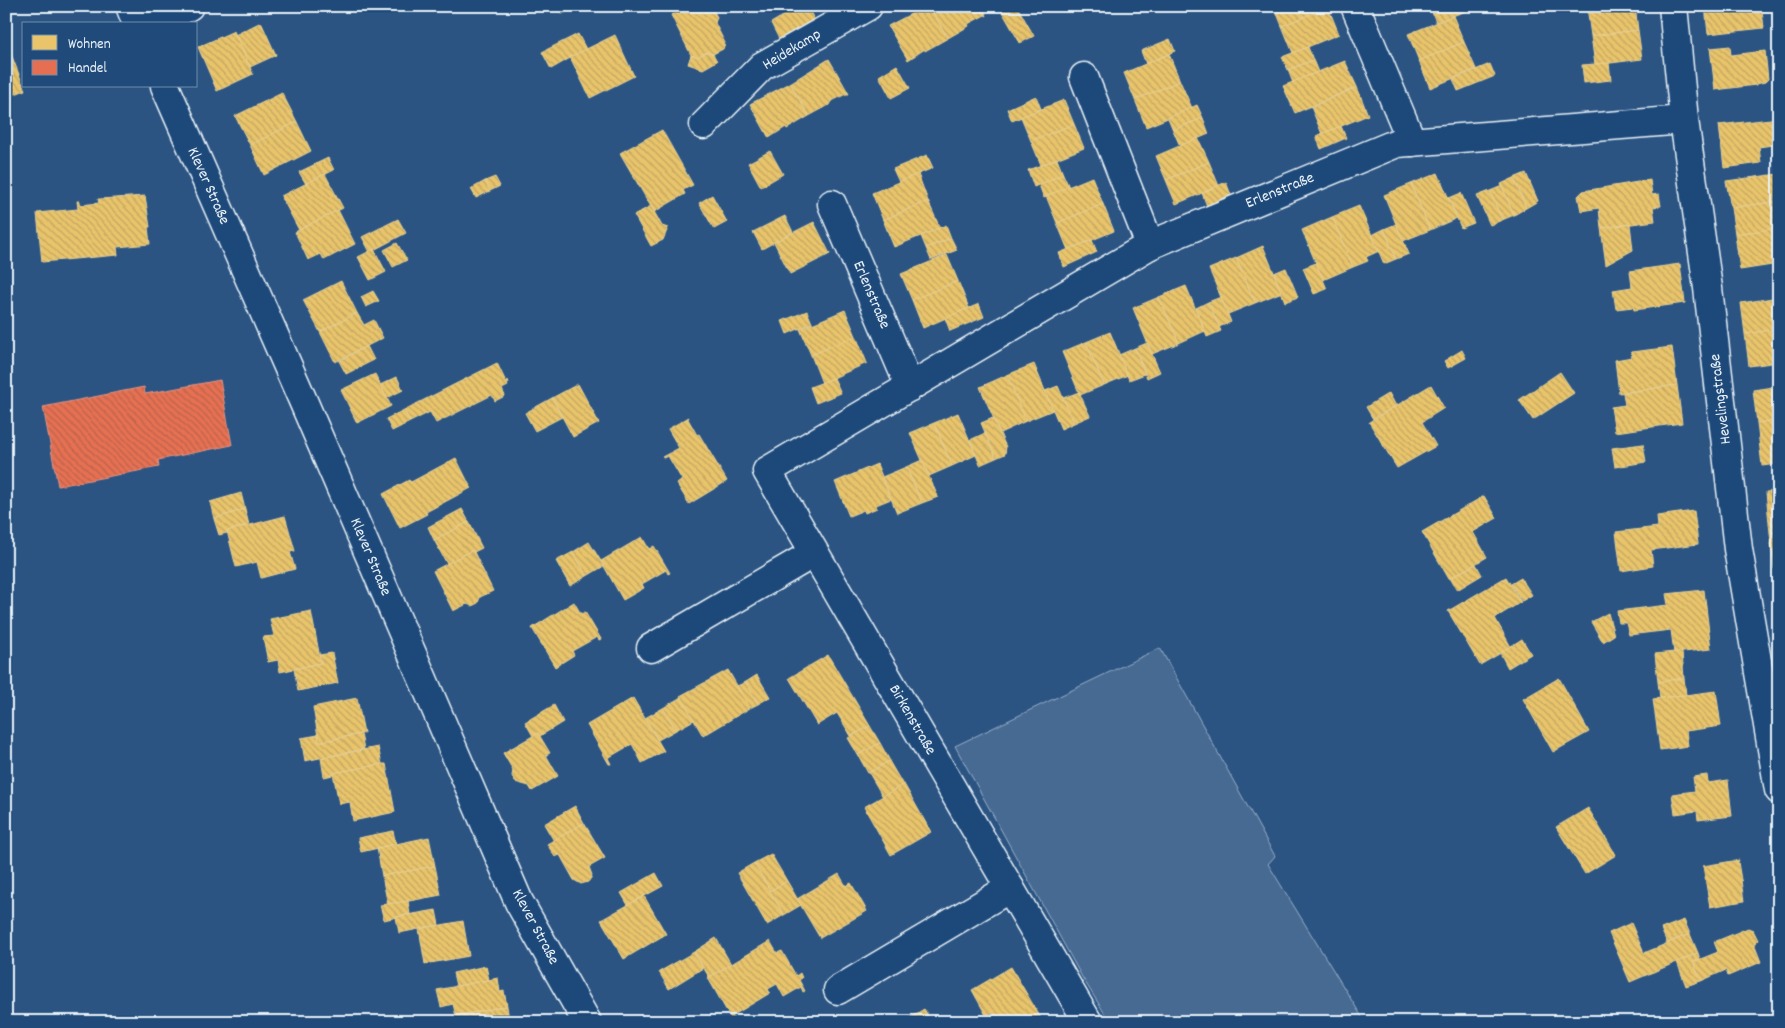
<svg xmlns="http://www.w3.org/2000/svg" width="1785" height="1028" viewBox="0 0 1785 1028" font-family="Dekko,sans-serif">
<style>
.green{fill:#476b93;stroke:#98aec6}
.homes{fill:url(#homes-back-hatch);stroke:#e9d295}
.shops{fill:url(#shops-back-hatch);stroke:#e79683}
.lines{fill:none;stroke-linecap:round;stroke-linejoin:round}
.street-casing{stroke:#e8f1f8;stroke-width:31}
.secondary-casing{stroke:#e8f1f8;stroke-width:31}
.street{stroke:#1f4a7a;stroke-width:28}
.secondary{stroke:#1f4a7a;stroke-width:28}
.labels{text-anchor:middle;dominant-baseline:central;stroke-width:5;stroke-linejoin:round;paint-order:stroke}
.street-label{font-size:16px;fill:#e8f1f8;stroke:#1f4a7a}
</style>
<defs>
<pattern id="homes-back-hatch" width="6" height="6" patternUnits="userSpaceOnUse" patternTransform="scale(1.25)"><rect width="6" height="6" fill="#e9c46a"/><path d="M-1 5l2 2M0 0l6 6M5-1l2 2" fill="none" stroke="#c0a562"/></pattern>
<pattern id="shops-back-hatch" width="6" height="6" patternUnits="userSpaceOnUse" patternTransform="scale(1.25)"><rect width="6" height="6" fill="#e76f51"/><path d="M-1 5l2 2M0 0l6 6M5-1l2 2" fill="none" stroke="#b7634f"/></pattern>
</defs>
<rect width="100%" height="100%" fill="#2b5482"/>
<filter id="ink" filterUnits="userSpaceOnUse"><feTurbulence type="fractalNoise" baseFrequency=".02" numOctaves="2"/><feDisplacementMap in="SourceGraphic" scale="10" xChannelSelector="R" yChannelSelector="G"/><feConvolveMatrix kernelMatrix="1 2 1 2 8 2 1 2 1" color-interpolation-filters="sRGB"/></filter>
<g filter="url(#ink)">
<polygon class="green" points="1160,648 1275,856 1268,864 1365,1022 1110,1022 1082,977 955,746"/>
<g class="homes">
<polygon points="558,6 578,6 562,14"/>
<polygon points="688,6 711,6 717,17 715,23 725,43 723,49 713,54 707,52 697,57 691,55 671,15"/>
<polygon points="800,6 807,6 815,21 780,41 771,23"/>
<polygon points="926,6 929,6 948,38 925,51 925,49 908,60 888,26"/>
<polygon points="929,6 982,6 987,16 985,15 968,24 969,26 948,38"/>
<polygon points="1003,6 1017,6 1034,36 1020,43 1000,8"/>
<polygon points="1274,6 1327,6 1328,7 1282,26"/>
<polygon points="1440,6 1473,6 1474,8 1436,22 1431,10"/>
<polygon points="1635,6 1638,30 1591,36 1587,7"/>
<polygon points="1705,6 1770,6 1770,10 1762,11 1764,28 1708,34"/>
<polygon points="1328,7 1339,34 1293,53 1282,26"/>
<polygon points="1453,16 1464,42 1419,61 1408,34"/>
<polygon points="261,22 276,55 250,67 235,35"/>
<polygon points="1638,30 1642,59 1595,65 1591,36"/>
<polygon points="234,31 253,74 217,91 198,47"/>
<polygon points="578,34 586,49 551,69 542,52"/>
<polygon points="615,35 634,76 590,98 570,57"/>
<polygon points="1170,39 1175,51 1146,64 1141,51"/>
<polygon points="6,41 25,90 6,98"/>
<polygon points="1464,42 1476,69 1430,88 1419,61"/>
<polygon points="1730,46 1731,55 1765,51 1768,79 1765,82 1756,84 1756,85 1715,90 1710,48"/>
<polygon points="1308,47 1313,60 1288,70 1282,57"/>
<polygon points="707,52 713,54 717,61 703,69 688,64 691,55 697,57"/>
<polygon points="1169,54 1180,81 1135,100 1124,73"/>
<polygon points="829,59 849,94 846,94 830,102 831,104 809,116 790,83"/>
<polygon points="1313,60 1318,72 1293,83 1288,70"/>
<polygon points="1345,61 1357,87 1295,113 1283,86"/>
<polygon points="1609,63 1611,80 1584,83 1582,65"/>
<polygon points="1490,64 1495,76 1458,91 1453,79"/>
<polygon points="897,65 910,88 891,98 879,76"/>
<polygon points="1779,80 1779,98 1777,98 1775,81"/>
<polygon points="1180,81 1192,108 1146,127 1135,100"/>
<polygon points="790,83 809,116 787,129 786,127 769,138 750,104"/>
<polygon points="1357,87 1368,115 1322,134 1311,107"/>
<polygon points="282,93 297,122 250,145 235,116"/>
<polygon points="1036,96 1041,109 1012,121 1007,109"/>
<polygon points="1064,100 1074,124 1031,141 1021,117"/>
<polygon points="1197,105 1203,118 1173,130 1168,118"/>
<polygon points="1203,118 1209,134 1180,146 1173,130"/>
<polygon points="1779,118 1779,144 1759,147 1761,163 1724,168 1719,125"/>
<polygon points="297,122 311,151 264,175 250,145"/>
<polygon points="1074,124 1084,148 1041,165 1031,141"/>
<polygon points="1341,126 1346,138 1321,149 1316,136"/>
<polygon points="662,130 693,185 683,190 685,194 654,212 620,153"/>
<polygon points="1198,138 1209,162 1166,180 1156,156"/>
<polygon points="770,151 783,174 761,187 748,163"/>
<polygon points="927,155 933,168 899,182 893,169"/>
<polygon points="328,158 334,170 306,184 299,172"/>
<polygon points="1057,159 1063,174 1034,187 1028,170"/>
<polygon points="1209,162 1219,186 1176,204 1166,180"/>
<polygon points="1438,173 1457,218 1430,230 1411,184"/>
<polygon points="1526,173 1538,201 1526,208 1514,178"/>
<polygon points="325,174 343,208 299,230 281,196"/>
<polygon points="918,174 928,201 883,220 872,193"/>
<polygon points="1063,174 1069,187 1044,198 1039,185"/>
<polygon points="1778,174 1779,201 1731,208 1726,181"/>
<polygon points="495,177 500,186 490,191 485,181"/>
<polygon points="1092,177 1103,204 1057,223 1046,196"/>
<polygon points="1514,178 1526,208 1514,215 1501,184"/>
<polygon points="1650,180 1652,195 1659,194 1661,206 1653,207 1655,221 1601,228 1599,208 1581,211 1578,196 1583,191"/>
<polygon points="485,181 490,191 476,198 471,189"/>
<polygon points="1226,182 1231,195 1207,206 1202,193"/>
<polygon points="1411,184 1430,230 1403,241 1384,195"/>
<polygon points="1502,186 1514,215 1502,220 1490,191"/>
<polygon points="1490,191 1502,220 1490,225 1477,196"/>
<polygon points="1461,193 1474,223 1461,228 1449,198"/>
<polygon points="712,195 727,222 714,229 699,203"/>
<polygon points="145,196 150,227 148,227 150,244 117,247 118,255 42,262 37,213 78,209 77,201 80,201 80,205 99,203 98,199 100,199"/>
<polygon points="928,201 940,228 894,247 883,220"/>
<polygon points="1779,201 1779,228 1735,234 1731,208"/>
<polygon points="1103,204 1114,231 1068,250 1057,223"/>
<polygon points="651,206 662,226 668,228 663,240 651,246 634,215"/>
<polygon points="1359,206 1379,251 1366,257 1368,261 1353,267 1332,217"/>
<polygon points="338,210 355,244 324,260 321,254 308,260 295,232"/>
<polygon points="785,216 793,232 762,249 753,232"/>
<polygon points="1332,217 1353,267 1323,280 1302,230"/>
<polygon points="398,219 406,233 370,252 362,237"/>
<polygon points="814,222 830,254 790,274 774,242"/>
<polygon points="1396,224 1409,254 1396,259 1384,229"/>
<polygon points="1630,224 1633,250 1606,265 1601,228"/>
<polygon points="946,225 951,238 926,248 921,236"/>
<polygon points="1779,228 1779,264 1740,270 1735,234"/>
<polygon points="1384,229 1396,259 1384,264 1372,235"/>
<polygon points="951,238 957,250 931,260 926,248"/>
<polygon points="1092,240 1097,252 1064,267 1059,253"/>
<polygon points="397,243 407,260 393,267 384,250"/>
<polygon points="1263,246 1282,292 1255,303 1236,258"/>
<polygon points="374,249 386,272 370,280 358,257"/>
<polygon points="947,255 958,281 912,300 901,274"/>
<polygon points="1236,258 1255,303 1228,314 1209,269"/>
<polygon points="1316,263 1327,289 1314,294 1303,268"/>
<polygon points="1680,264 1685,303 1634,310 1633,307 1616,309 1613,290 1632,287 1630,271"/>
<polygon points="1286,268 1298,297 1285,302 1274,273"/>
<polygon points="341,281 357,313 320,332 303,300"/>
<polygon points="958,281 969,308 923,328 912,300"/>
<polygon points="1186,286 1205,331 1179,343 1159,297"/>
<polygon points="373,291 379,301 366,307 361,297"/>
<polygon points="1159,297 1179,343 1152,354 1133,308"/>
<polygon points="1221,297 1231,322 1219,327 1208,302"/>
<polygon points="1779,297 1779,329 1745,334 1741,303"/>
<polygon points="1208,302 1221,331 1207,337 1196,308"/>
<polygon points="979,304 984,317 950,331 945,318"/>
<polygon points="845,310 856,336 811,355 800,329"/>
<polygon points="807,311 812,323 787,334 782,321"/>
<polygon points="357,313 364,325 374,320 383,338 335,362 320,332"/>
<polygon points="1779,329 1779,362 1749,366 1745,334"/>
<polygon points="1110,332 1128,375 1104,385 1086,342"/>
<polygon points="856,336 867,363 822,383 811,355"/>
<polygon points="1086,342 1104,385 1080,395 1062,352"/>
<polygon points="1147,343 1160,372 1147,378 1135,348"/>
<polygon points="367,346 374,360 346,374 339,361"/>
<polygon points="1672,347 1677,385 1619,393 1615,360 1632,357 1631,352"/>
<polygon points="1135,348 1145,374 1129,380 1119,355"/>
<polygon points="1462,350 1466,358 1448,368 1444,361"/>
<polygon points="497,363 506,382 508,380 509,383 507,384 508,386 502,389 505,396 495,401 492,395 436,423 430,412 410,422 404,410"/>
<polygon points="1034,364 1053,410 1026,421 1007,375"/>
<polygon points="1560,372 1574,393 1533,420 1519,400"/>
<polygon points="375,374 391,406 357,423 341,390"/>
<polygon points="1007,375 1026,421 1000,433 980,387"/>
<polygon points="397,377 403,390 387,398 380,385"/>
<polygon points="834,378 841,393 816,403 810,387"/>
<polygon points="578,384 599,423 573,437 552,398"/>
<polygon points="1431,385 1444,408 1422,422 1436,446 1397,468 1369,422"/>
<polygon points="1677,385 1682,423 1615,432 1611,407 1625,405 1623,393"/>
<polygon points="1058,386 1074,423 1061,429 1045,391"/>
<polygon points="1779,386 1779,420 1757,423 1753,390"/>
<polygon points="1079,392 1090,416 1074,423 1063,398"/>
<polygon points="1389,393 1396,406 1373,419 1366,407"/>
<polygon points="552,398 562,417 535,431 525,413"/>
<polygon points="404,410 410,422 392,431 386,419"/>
<polygon points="958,413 976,455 952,466 934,423"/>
<polygon points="689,417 688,419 697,435 699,434 727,481 689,504 677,484 682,480 668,456 663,458 662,457 679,448 668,429"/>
<polygon points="993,418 1006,447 1005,454 996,458 981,423"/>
<polygon points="1779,420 1779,464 1762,466 1757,423"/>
<polygon points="934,423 952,466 929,476 910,433"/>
<polygon points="985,433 996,458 980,465 970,440"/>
<polygon points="1643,444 1646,462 1615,467 1612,448"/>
<polygon points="456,458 471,488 426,512 427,514 400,528 383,494 409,480 411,482"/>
<polygon points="922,460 938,497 922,503 906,467"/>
<polygon points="877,464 891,499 876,505 877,508 865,513 864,510 849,516 835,482"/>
<polygon points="906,467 922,503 897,513 882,477"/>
<polygon points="1779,491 1779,532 1770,533 1766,492"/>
<polygon points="241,493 245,509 214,519 210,502"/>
<polygon points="1484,496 1497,518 1473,532 1487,557 1449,579 1422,532"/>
<polygon points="245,509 249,525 227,531 227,533 219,535 214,519"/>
<polygon points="462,509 469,522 434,540 428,527"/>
<polygon points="1694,511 1698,544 1651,550 1653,566 1621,571 1616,532 1658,527 1657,516"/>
<polygon points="285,516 295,551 290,552 295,569 261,578 257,562 236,567 227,531"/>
<polygon points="469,522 482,548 474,552 473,550 447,564 434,540"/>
<polygon points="1779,532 1779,568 1774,569 1770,533"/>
<polygon points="642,537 649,549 654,546 670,573 668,574 666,570 642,584 644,588 623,600 601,561"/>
<polygon points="589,542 604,566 587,576 573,552"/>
<polygon points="473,550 493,591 480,597 478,603 472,606 467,604 453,611 433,571"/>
<polygon points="573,552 587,576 570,586 556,561"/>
<polygon points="1476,564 1482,575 1457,590 1450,578"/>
<polygon points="1506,577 1521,602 1495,618 1511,647 1480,665 1448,611"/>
<polygon points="1521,578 1532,595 1522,601 1511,584"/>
<polygon points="1704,590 1711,649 1674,653 1671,630 1629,635 1626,623 1619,623 1617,611 1668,605 1666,594"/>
<polygon points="574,602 581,614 585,612 601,639 599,640 597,637 572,651 574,655 555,667 532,628"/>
<polygon points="311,611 321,663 280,672 278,660 268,662 263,637 274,636 270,619"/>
<polygon points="1608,613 1614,635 1603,642 1591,622"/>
<polygon points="1522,639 1531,654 1508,668 1500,653"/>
<polygon points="1674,652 1682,652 1684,678 1658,682 1655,654"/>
<polygon points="332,653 338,683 298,691 294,669 321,663 319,655"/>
<polygon points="828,655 870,726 851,736 837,713 817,725 789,678"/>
<polygon points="728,670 750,708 703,736 680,696"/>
<polygon points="757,675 770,697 758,704 746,682"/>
<polygon points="1559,678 1589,732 1553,752 1523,699"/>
<polygon points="1684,678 1686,695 1660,698 1658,682"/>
<polygon points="746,682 758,704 750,708 737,686"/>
<polygon points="1716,691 1721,726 1686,731 1688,746 1660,750 1653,699"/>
<polygon points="681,697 694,720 676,730 663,708"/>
<polygon points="357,698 364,733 319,742 313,707"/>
<polygon points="633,698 664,751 642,763 632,744 608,758 611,764 609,764 587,725"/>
<polygon points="554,705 563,722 540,736 538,733 533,736 525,722"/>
<polygon points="663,708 676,730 658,740 645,718"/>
<polygon points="870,726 880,743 858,755 848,738"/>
<polygon points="538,733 550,753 546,755 558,776 532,791 529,786 515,782 512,776 513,770 503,753"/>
<polygon points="361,734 364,749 305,761 301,738 318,735 319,742"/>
<polygon points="880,743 890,761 868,773 858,755"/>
<polygon points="378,747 382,764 333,773 333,775 324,777 321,758"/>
<polygon points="889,761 903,785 883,797 869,773"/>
<polygon points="382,764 386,764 395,812 353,821 350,802 339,804 333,773"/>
<polygon points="1707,775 1708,783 1728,780 1732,816 1698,820 1697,811 1675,814 1672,794 1695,791 1693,777"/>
<polygon points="904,784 931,832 891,855 864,807"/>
<polygon points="575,806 584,823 554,841 544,824"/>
<polygon points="1588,808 1616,855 1585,874 1556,827"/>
<polygon points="584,823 605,858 589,867 592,875 591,878 588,882 581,884 574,880 560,855 555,857 547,844"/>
<polygon points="393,831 396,844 361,852 358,838"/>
<polygon points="429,837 435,866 382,876 377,848"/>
<polygon points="771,854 787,881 770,891 754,863"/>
<polygon points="1739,860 1738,862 1741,880 1742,881 1741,881 1744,901 1710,907 1703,866"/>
<polygon points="754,863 784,915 767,925 737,873"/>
<polygon points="435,866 441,895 388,905 382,876"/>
<polygon points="656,873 663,886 628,905 621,893"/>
<polygon points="839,874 846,886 851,883 867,911 820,938 797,899"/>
<polygon points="787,881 801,905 784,915 770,891"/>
<polygon points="644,896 666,934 624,959 601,920"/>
<polygon points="408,901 410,914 384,920 380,905"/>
<polygon points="436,910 439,925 399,933 396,917"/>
<polygon points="1684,920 1690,934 1667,943 1661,929"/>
<polygon points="463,921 469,956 425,964 419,929"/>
<polygon points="1631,923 1644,953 1690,934 1698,953 1630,982 1609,933"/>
<polygon points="1748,928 1753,930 1758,940 1754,944 1761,962 1728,976 1726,970 1701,981 1693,962 1718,952 1714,942"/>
<polygon points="716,938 731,964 709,977 694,952"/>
<polygon points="770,941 777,953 782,951 796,976 800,973 802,978 799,980 805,991 803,992 801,987 784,997 777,984 768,989 770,993 732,1016 736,1022 733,1022 708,978"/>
<polygon points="694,952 703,968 669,989 659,972"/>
<polygon points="1698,953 1700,959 1693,962 1701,981 1686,986 1677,962"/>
<polygon points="486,966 489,980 456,986 453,973"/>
<polygon points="1011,967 1042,1020 1049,1017 1052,1022 998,1022 993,1013 987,1017 972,990"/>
<polygon points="498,978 500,992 504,991 507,1006 456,1016 453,1004 441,1007 437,990"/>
<polygon points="507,1006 509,1020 506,1022 457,1022 456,1016"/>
<polygon points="924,1009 932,1022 903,1022"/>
</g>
<polygon class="shops" points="220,380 232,445 158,460 159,467 58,486 43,407 144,387 145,394"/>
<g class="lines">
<g class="street-casing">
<g id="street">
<polyline points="1355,6 1412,142"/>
<polyline points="1673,6 1684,120 1708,288 1738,549 1779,790"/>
<polyline points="157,24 189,6"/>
<polyline points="1084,77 1150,245"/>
<polyline points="704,125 762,66 868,6"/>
<polyline points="832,204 910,387"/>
<polyline points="651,648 814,553"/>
<polyline points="838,990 1010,888"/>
<polyline points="1088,1022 767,471 1150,245 1397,143 1684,120"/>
</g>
</g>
<g class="secondary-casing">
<g id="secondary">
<polyline points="130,6 137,24"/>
<polyline points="165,86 304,403 519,902 587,1022"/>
</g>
</g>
<use href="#street" class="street"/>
<use href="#secondary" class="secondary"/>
</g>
</g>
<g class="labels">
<g class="street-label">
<text transform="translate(792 50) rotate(-31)">Heidekamp</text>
<text transform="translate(208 186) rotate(66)">Klever Straße</text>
<text transform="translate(1280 191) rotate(-22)">Erlenstraße</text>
<text transform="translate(871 295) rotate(67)">Erlenstraße</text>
<text transform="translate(1721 399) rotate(-97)">Hevelingstraße</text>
<text transform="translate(370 557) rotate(67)">Klever Straße</text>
<text transform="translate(912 720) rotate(60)">Birkenstraße</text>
<text transform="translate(535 927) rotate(62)">Klever Straße</text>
</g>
</g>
<rect width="1785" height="1028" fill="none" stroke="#1f4a7a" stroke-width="25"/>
<rect x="12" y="12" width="1760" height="1003" fill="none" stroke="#e8f1f8" stroke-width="2" filter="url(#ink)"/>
<rect x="22" y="22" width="175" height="65" fill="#1f4a7a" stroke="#6f8dac"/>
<rect x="32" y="35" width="25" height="15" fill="#e9c46a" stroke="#6f8dac"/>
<text x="68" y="48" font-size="15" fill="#e8f1f8">Wohnen</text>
<rect x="32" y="60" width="25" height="15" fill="#e76f51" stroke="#6f8dac"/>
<text x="68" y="72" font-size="15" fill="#e8f1f8">Handel</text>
</svg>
